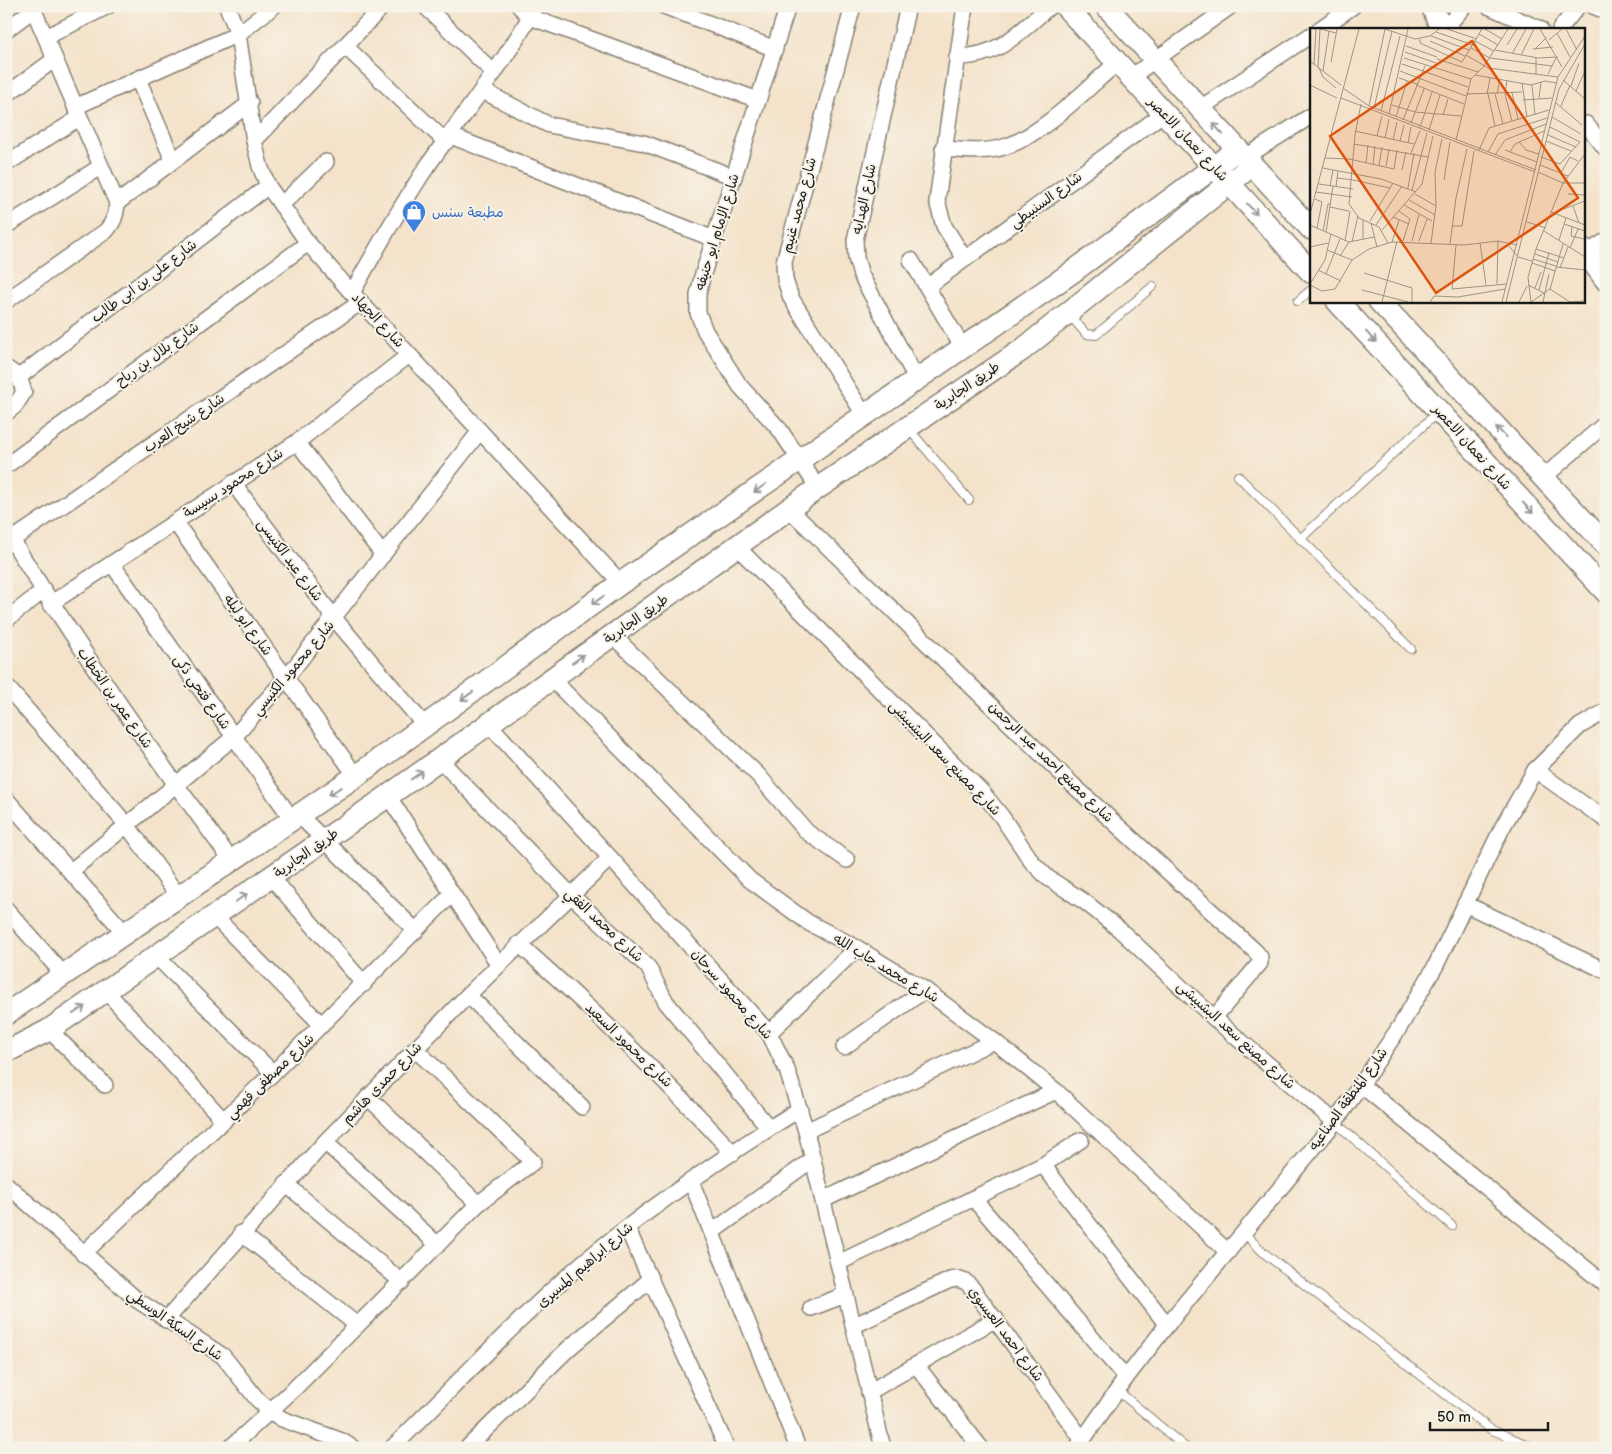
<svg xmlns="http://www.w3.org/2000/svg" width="1612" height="1454" viewBox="0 0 1612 1454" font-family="'Balsamiq Sans','Playpen Sans Arabic',sans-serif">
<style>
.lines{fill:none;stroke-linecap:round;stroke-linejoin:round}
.lane-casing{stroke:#888073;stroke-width:10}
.street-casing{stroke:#888073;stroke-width:18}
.secondary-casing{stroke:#888073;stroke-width:24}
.lane{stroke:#fff;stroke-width:8}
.street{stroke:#fff;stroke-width:15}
.secondary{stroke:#fff;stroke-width:21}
.oneway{stroke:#999}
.labels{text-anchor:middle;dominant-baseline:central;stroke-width:4;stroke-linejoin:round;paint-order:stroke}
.street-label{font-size:14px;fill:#1c1c1c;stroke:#f7f3e8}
.shop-label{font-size:14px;fill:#366cbe;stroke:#f7f3e8;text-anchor:start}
.inset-road{fill:none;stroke:#9e9384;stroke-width:1}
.view{fill:#de560d;fill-opacity:0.15;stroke:#de560d;stroke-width:2.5}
.inset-edge{fill:none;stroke:#1c1c1c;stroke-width:2.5}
</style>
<rect width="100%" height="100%" fill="#f7f3e8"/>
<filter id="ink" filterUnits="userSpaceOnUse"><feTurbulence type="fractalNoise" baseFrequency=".02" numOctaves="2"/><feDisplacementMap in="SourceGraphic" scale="10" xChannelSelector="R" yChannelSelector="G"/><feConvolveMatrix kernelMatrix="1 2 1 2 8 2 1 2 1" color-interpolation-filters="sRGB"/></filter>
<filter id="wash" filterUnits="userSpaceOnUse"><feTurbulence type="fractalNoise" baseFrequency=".0096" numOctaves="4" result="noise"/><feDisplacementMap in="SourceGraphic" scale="20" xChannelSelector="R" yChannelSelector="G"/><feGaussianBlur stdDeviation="1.12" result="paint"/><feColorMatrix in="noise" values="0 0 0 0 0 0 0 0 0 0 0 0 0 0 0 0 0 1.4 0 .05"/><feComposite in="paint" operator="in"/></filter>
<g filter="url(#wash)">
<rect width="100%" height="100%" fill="#f4e3ca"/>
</g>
<g filter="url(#ink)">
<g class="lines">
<g class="lane-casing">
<g id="lane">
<polyline points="1298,301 1311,290"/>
<polyline points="1069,314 1086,334 1096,335 1153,286"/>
<polyline points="908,428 969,500"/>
<polyline points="1238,476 1411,649"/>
<polyline points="1300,539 1438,412"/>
<polyline points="1335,1122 1452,1226"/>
<polyline points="1243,1232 1264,1253 1490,1429 1535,1448"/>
<polyline points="1117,1390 1186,1448"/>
</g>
</g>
<g class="street-casing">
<g id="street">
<polyline points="227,6 238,34 254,141 260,166 268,186 308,243 352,293 621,583"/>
<polyline points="425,6 494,73"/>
<polyline points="519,6 530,17 758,100"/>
<polyline points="664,6 775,49"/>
<polyline points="788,6 702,277 698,295 698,313 705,331 740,386 780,430 818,488"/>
<polyline points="853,6 784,262 785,280 791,298 865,416"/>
<polyline points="908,6 855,240 856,258 861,275 917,380"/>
<polyline points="1488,6 1540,29"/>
<polyline points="1593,6 1606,11"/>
<polyline points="1320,29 1353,6"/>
<polyline points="1445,29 1464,6"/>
<polyline points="1560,29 1578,6"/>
<polyline points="6,30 34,9"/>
<polyline points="46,37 108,6"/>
<polyline points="345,46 446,142"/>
<path d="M957 57C1000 57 1019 32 1050 6"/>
<polyline points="1131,77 1231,6"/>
<polyline points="138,79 173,160"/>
<polyline points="483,91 549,125 644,143 734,177"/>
<polyline points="6,95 55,59"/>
<polyline points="75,107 238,34 274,6"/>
<polyline points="1199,109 1311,35"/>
<polyline points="1586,124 1606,149"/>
<polyline points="451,136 714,239"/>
<polyline points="254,141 383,6"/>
<path d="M943 149C963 150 985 153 1004 147 1043 135 1086 89 1118 62"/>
<polyline points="1244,158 1311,116"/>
<polyline points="6,164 79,118"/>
<polyline points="117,203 250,103"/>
<polyline points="281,205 326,162"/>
<polyline points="6,226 100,167"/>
<polyline points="1586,253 1606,241"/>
<polyline points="965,259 944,226 937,201 965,6"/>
<polyline points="911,260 963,348"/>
<polyline points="927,287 1164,113"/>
<path d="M352 293C374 253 397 213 422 174 460 118 503 66 536 6"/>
<path d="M6 301 106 231C114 222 116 215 117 203L32 6"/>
<polyline points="6,368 19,377 24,392 15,406 6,413"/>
<polyline points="19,377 268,186"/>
<polyline points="297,442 383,555"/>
<polyline points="6,466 308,243"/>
<polyline points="1544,477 1606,423"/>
<polyline points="233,483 334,618 426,727"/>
<polyline points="789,509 1073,785 1256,952 1260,957 1260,963 1214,1018"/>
<polyline points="175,522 356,776"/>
<path d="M6 530C75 644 152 753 231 860"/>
<polyline points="6,544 361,302"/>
<polyline points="737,547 982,792 1002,817 1032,862 1048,878 1085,902 1120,930 1214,1018 1335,1122"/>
<polyline points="112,564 292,819"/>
<polyline points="50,604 297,442 409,355"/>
<polyline points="6,620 43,591"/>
<polyline points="612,635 758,775 807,832 847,860"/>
<polyline points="551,678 750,880 809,923 857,948 925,990 994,1041 1056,1091 1228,1252"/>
<polyline points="6,686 127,825 178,896"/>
<polyline points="488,723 769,1033 787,1070 806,1131 883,1448"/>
<polyline points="439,759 571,895 648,967 666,1002 769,1128"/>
<polyline points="1535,770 1606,820"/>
<polyline points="388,796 499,965"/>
<polyline points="6,799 124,932"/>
<polyline points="299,815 416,931"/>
<polyline points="71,871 234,737 286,678 480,431"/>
<polyline points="271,877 364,984"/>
<polyline points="1465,904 1606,971"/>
<polyline points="6,909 63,974"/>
<polyline points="214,916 322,1025"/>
<path d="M519 944C596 1012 664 1078 733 1153"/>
<polyline points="156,956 273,1073"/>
<polyline points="106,991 224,1121"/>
<polyline points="468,995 582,1107"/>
<polyline points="49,1030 105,1085"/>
<polyline points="769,1033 857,948"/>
<polyline points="844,1047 925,990"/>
<polyline points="1361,1085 1606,1285"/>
<polyline points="368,1097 478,1204"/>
<polyline points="806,1131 994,1041"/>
<polyline points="325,1142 438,1245"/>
<polyline points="1043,1165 1167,1325"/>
<polyline points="691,1181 798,1448"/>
<polyline points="6,1184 137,1300 223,1356 257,1399 270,1411 282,1419 342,1441 353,1448"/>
<polyline points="286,1184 402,1282"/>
<polyline points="973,1198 1126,1378"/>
<polyline points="823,1200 1056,1091"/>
<polyline points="627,1228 727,1448"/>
<polyline points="712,1232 813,1159"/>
<polyline points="241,1233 357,1325"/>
<polyline points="83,1254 273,1073 452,894"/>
<polyline points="838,1263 1043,1165 1081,1140"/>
<polyline points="811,1308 845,1295"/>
<polyline points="166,1320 325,1142 468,995 610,858"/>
<polyline points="853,1326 950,1280 957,1279 966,1282 972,1288 1082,1439"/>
<polyline points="916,1365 981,1448"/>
<polyline points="869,1392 996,1319"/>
<polyline points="230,1448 296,1387 478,1204 533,1162 415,1049"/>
<path d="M392 1448C456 1385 518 1318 586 1260 653 1205 726 1155 800 1109"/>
<polyline points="467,1448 569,1348 651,1279"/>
<polyline points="1077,1448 1126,1378 1167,1325 1335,1122 1361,1085 1399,1028 1435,967 1502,828 1535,770 1580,726 1606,711"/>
</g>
</g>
<g class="secondary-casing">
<g id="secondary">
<polyline points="1065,6 1311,272"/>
<polyline points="1106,6 1311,229"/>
<polyline points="1432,6 1441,29"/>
<polyline points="1583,249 1606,280"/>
<polyline points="1337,301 1606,592"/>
<polyline points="1379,301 1606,545"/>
<polyline points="6,1014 356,776 621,583 1071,273 1237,150"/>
<polyline points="6,1052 49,1030 388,796 818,488 1022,350 1251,166"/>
</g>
</g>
<use href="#lane" class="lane"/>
<use href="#street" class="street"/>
<use href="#secondary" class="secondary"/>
</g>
<defs><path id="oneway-shaft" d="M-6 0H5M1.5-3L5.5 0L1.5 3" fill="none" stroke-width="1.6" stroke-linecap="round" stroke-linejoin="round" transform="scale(1.25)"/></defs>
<g class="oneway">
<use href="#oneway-shaft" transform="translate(1218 129) rotate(-133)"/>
<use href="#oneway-shaft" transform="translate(1252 209) rotate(47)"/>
<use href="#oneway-shaft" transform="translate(1371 337) rotate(47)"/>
<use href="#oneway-shaft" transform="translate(1501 432) rotate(-133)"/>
<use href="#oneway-shaft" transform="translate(760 488) rotate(145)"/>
<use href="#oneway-shaft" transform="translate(1528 508) rotate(47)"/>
<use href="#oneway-shaft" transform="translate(598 600) rotate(144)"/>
<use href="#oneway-shaft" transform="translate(578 659) rotate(-35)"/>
<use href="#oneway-shaft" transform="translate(467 696) rotate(144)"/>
<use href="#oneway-shaft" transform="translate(417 775) rotate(-36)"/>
<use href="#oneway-shaft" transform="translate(335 791) rotate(146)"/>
<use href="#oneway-shaft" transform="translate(241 898) rotate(-35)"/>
<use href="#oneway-shaft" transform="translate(79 1010) rotate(-34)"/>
</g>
</g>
<defs>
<g id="shop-pin" transform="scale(1.25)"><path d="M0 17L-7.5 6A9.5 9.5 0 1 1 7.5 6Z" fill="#3f7fe0" stroke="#f7f3e8"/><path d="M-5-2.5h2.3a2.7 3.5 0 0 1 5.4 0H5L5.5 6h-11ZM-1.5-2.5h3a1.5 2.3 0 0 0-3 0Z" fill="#fff"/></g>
</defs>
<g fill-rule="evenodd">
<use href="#shop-pin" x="414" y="212"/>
</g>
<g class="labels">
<g class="street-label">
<text transform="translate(1188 139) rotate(47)">شارع نعمان الاعصر</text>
<text transform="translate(864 199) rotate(-78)">شارع الهدايه</text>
<text transform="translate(1046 200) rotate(-36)">شارع السنبيطي</text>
<text transform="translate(799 205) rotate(-75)">شارع محمد غنيم</text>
<text transform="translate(717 232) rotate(-73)">شارع الإمام ابو حنيفه</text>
<text transform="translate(144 281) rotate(-37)">شارع على بن ابى طالب</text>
<text transform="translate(378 320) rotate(47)">شارع الجهاد</text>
<text transform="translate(157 354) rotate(-36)">شارع بلال بن رباح</text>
<text transform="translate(967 386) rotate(-34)">طريق الجابرية</text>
<text transform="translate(184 423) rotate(-34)">شارع شيخ العرب</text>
<text transform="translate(1472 447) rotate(48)">شارع نعمان الاعصر</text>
<text transform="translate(233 483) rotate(-33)">شارع محمود بسيسة</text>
<text transform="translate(290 560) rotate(53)">شارع عيد الكنيسى</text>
<text transform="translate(636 619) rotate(-35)">طريق الجابرية</text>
<text transform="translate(248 625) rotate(54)">شارع ابو ليله</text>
<text transform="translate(293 668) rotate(-50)">شارع محمود الكنيسي</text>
<text transform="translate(202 692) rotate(55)">شارع فتحي ذكى</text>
<text transform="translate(115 698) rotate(55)">شارع عمر بن الخطاب</text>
<text transform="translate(945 758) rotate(46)">شارع مصنع سعد البشبيشى</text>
<text transform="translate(1051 762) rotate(44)">شارع مصنع احمد عبد الرحمن</text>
<text transform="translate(306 853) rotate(-35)">طريق الجابرية</text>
<text transform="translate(604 925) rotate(43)">شارع محمد الفقي</text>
<text transform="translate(886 968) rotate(31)">شارع محمد جاب الله</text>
<text transform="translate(732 994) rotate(49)">شارع محمود سرحان</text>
<text transform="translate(1236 1035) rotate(42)">شارع مصنع سعد البشبيشى</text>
<text transform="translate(629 1045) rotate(44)">شارع محمود السعيد</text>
<text transform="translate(270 1076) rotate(-44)">شارع مصطفى فهمي</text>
<text transform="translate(382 1083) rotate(-46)">شارع حمدى هاشم</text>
<text transform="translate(1348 1099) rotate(-54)">شارع المنطقة الصناعيه</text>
<text transform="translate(585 1265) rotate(-41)">شارع ابراهيم المسيرى</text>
<text transform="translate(175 1325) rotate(35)">شارع السكة الوسطي</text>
<text transform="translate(1006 1334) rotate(53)">شارع احمد العيسوي</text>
</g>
<g class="shop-label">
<text x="432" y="212">مطبعة سنس</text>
</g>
</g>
<g transform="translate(1310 28)">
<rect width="275" height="275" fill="#f4e3ca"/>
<path class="inset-road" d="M10 1 26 5M75 1 105 11 120 8 129 1M137 1 167 11M175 1 192 11M230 1 252 39M256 1 267 22M126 4 163 17M247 5 260 29M169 6 188 17M121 8 159 22M110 11V15L152 34M239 12 252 1M120 13 155 28M165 13 184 23M197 17 207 1M96 18 127 29M161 20 180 30 242 38M223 21 243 19M225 21 237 9M185 22 228 30 248 29M95 24 126 35M202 26 216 1M156 27 178 40 248 49M211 27 224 1M94 30 161 51M226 30V46M127 31 168 44M0 33 31 57M21 34 27 1M152 34 172 1M4 36 6 1M92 36 113 43M8 39 10 1M9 40 13 49 26 60M13 43 19 3M90 43 156 68M113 43 158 59M238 46 246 30M165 47 221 57 235 53 246 55M89 50 107 56M197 52 195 66 202 93M253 52 275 71M212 55 217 89M0 57 27 70M106 57 154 76M222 57 225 87M261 58 269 35M33 60 59 78 226 142M266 63 275 43M202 65 208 91M156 66 212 64M177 66 180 50M178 66 185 98M185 66 193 96M187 66 190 51M31 70 225 144M229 70 231 54M213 72 242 70M246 75 272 97M51 76 45 107 39 176 49 190 69 199 78 215M82 77 105 84 151 88M59 78 75 1M251 78 260 57M64 80 82 3M71 83 90 8M79 86 98 1M133 87 138 71M86 89 97 53M242 89 271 106M93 92 115 38M101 95 114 61M110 99 122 64M119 102 130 67M45 103 104 116M238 107 266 119M67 108 72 88M75 110 79 91M83 112 87 94M146 112 161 51 174 38 198 1M90 113 94 97M236 113 261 123M209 114 216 122 229 126M98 115 101 99M44 116 118 129M169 122 179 100 239 82M195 122 227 134M178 124 188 106 237 90M200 124 205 116 234 103M101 125 110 103M185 127 195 112 236 96M231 129 250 136 270 114 240 99M15 130 39 131 84 141 87 122M56 135 58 117M63 136 65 118M69 137 72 119M230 137 258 148M76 138 79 121M13 140 71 151 106 164M92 142 96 124M228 144 253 155H275M251 145 260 129 268 133M27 150 43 152M43 152 80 160M134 152 140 114M9 156 43 161M20 158 23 142M26 159 28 143M98 160 104 125M102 162 117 105M6 164 42 169M105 166 126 178M258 166 275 167M5 171 12 174 7 200M99 172 125 187M94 177 122 193M263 178 269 195M20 179 39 183M89 183 100 191 93 213M241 184 275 197M243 185 275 173M0 186 49 1M83 189 99 196M53 192V211M60 193 83 155M217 194 236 200M61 195 67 219M254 196 275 203M0 197 39 214 64 209M66 197 92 158M142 198H152L164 123M262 199 261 208 274 211M72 202 112 156 123 108M13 203 18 176H21M234 203 275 229M16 204 23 158M249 212 256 190M35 213 40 183M102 213 109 186M109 213 117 191M42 214 48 188M82 214 89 192M121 215 126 178 125 144 132 111M170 215 176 257M140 216 146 170 157 121M146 217 142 261 197 256M199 218 208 229 222 233M0 219 18 215M260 220 268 201M226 221 254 230M17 222 42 232M225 226 248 234M30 228 39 214M223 231 246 238M222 235 245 243M246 239 275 242M250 240 258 219M8 242 31 253M54 245 102 260V274M16 246 30 211M0 256 15 232 21 206M187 256 188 213M0 257 12 263 25 261 42 232 59 221 82 214 154 217 188 213 207 217M218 257 234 265M225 260 231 244M240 261 253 216M240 261 260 274M52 262 98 274M229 262 239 225M72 274 87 213M120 274 124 268 148 269 195 261M192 274 248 49 275 8M196 274 249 61 275 16M209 274 217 258M221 274 218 249 226 221 253 155 275 126M221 274 240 261M233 274 239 246M259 274 275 273"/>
<path class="view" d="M162 13 268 170 126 265 20 108Z"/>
<rect width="275" height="275" class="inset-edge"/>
</g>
<rect width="1612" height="1454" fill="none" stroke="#f7f3e8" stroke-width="25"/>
<path d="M1430 1422v8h118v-8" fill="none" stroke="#1c1c1c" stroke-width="2.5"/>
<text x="1437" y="1422" font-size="15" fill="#1c1c1c" stroke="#f7f3e8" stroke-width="4" paint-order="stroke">50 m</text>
</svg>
